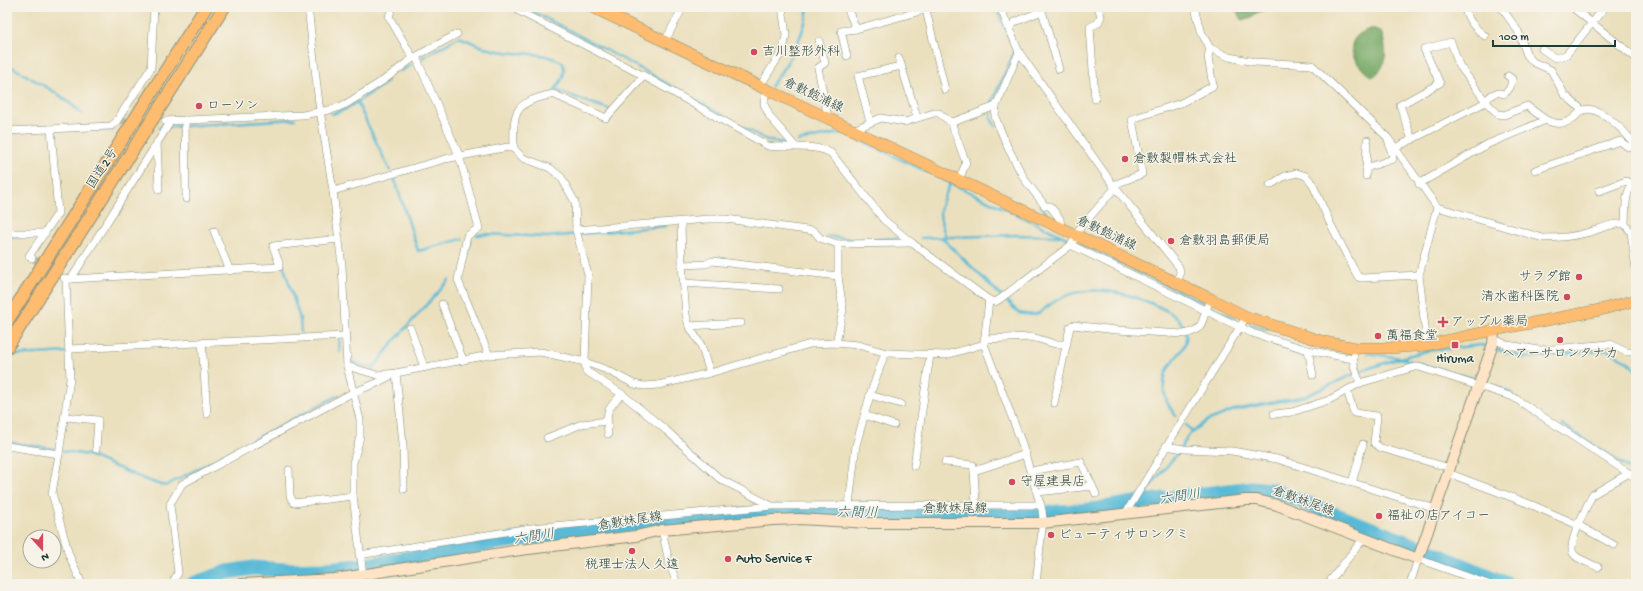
<svg xmlns="http://www.w3.org/2000/svg" width="1643" height="591" viewBox="0 0 1643 591" font-family="'Gochi Hand','Klee One',sans-serif">
<style>
.forest{fill:#76a965;stroke:#4a734c}
.lines{fill:none;stroke-linecap:round;stroke-linejoin:round}
.stream{stroke:#59bad7;stroke-width:2.5}
.river{stroke:#59bad7;stroke-width:15}
.minor-tunnel{stroke:#c2bfa2;stroke-width:7;stroke-dasharray:7 3.5;stroke-linecap:butt}
.minor-casing{stroke:#858e79;stroke-width:8}
.secondary-casing{stroke:#858e79;stroke-width:12}
.primary-casing{stroke:#858e79;stroke-width:12}
.trunk-casing{stroke:#858e79;stroke-width:14}
.minor{stroke:#fff;stroke-width:7}
.secondary{stroke:#fee4c6;stroke-width:10}
.primary{stroke:#fdbc70;stroke-width:11}
.trunk{stroke:#fdbc70;stroke-width:12}
.poi-dot{fill:#d1495b;stroke:#f7f3e8;stroke-width:1.5}
.labels{text-anchor:middle;dominant-baseline:central;stroke-width:3;stroke-linejoin:round;paint-order:stroke}
.poi-label{font-size:13px;fill:#1f3d34;stroke:#f7f3e8;text-anchor:start}
.street-label{font-size:13px;fill:#1f3d34;stroke:#f7f3e8}
.water-label{font-size:14px;font-style:italic;fill:#2e5c5d;stroke:#f7f3e8}
</style>
<rect width="100%" height="100%" fill="#f7f3e8"/>
<filter id="ink" filterUnits="userSpaceOnUse"><feTurbulence type="fractalNoise" baseFrequency=".025" numOctaves="2"/><feDisplacementMap in="SourceGraphic" scale="8" xChannelSelector="R" yChannelSelector="G"/><feConvolveMatrix kernelMatrix="1 2 1 2 8 2 1 2 1" color-interpolation-filters="sRGB"/></filter>
<filter id="wash" filterUnits="userSpaceOnUse"><feTurbulence type="fractalNoise" baseFrequency=".012" numOctaves="4" result="noise"/><feDisplacementMap in="SourceGraphic" scale="16" xChannelSelector="R" yChannelSelector="G"/><feGaussianBlur stdDeviation="0.9" result="paint"/><feColorMatrix in="noise" values="0 0 0 0 0 0 0 0 0 0 0 0 0 0 0 0 0 1.4 0 .05"/><feComposite in="paint" operator="in"/></filter>
<g filter="url(#wash)">
<rect width="100%" height="100%" fill="#ebe0be"/>
<g class="forest">
<polygon points="1234,7 1287,7 1268,9 1256,13 1252,17 1242,20"/>
<path d="M1370 29H1375L1381 32C1387 47 1389 68 1372 77 1353 64 1339 39 1370 29Z"/>
</g>
<g class="lines">
<g class="stream">
<polyline points="523,7 565,28 645,71 748,130 769,141 785,143"/>
<polyline points="996,7 1011,41"/>
<path d="M422 58 459 37C471 41 482 48 494 50 517 56 542 50 563 63 566 75 562 80 555 90L611 110"/>
<polyline points="7,64 58,94 82,113"/>
<polyline points="401,71 411,65"/>
<polyline points="387,82 357,102 390,171"/>
<path d="M771 86C787 65 805 35 808 7"/>
<polyline points="992,102 1015,51 1013,48"/>
<polyline points="991,112 991,118 995,126"/>
<polyline points="332,114 346,109 357,102"/>
<polyline points="170,127 295,119"/>
<polyline points="159,128 165,127"/>
<polyline points="100,129 113,130"/>
<polyline points="798,141 840,133 845,133 1212,307 1237,320"/>
<polyline points="394,177 418,251 462,239"/>
<polyline points="1041,206 1049,217"/>
<polyline points="477,235 484,234 547,237 666,226"/>
<polyline points="826,236 857,240 903,238"/>
<path d="M941 237 1019 313C1043 318 1039 310 1057 300 1088 283 1126 292 1157 306 1169 311 1184 319 1186 334 1188 345 1177 356 1171 364 1159 381 1163 401 1176 416"/>
<path d="M946 237C936 211 939 207 951 183"/>
<polyline points="7,238 33,236"/>
<polyline points="921,238 1016,235 1059,236"/>
<polyline points="281,264 283,264 300,319 301,333"/>
<polyline points="464,269 471,240"/>
<polyline points="1250,324 1269,330"/>
<polyline points="339,339 340,352"/>
<polyline points="1494,349 1525,358 1607,350 1627,361 1636,370"/>
<polyline points="1367,353 1400,358 1475,379"/>
<polyline points="17,355 68,352"/>
<polyline points="352,362 363,366 374,367"/>
<polyline points="372,370 394,341 449,280"/>
<polyline points="1495,386 1513,394"/>
<polyline points="1186,425 1193,432"/>
<polyline points="1562,425 1636,473"/>
<polyline points="7,442 55,449"/>
<polyline points="63,451 88,455 146,480 165,486 339,395"/>
<polyline points="1141,502 1152,484 1177,454 1189,435 1207,421 1234,410 1306,396 1358,372 1400,358 1426,351 1482,345 1489,348"/>
</g>
<polyline class="river" points="193,584 227,572 253,568 286,570 325,569 369,565 499,542 620,526 775,512 902,516 1029,514 1091,510 1141,502 1252,488 1272,490 1426,550 1507,584"/>
</g>
</g>
<g filter="url(#ink)">
<g class="lines">
<g class="minor-tunnel">
<polyline points="120,121 165,121"/>
<polyline points="32,258 64,278"/>
</g>
<g class="minor-casing">
<g id="minor">
<polyline points="308,7 319,104 333,191 342,266 347,366 360,420 360,437 353,463 353,496 363,575"/>
<polyline points="392,7 389,17 413,58"/>
<path d="M511 7 644 76 768 146C789 149 811 143 831 153L884 220 912 243 989 300 995 302 1000 299 1071 245 1077 235"/>
<polyline points="847,7 856,29"/>
<polyline points="1000,7 1019,52 1113,185 1179,267 1180,272 1178,283"/>
<path d="M1465 7C1466 19 1476 29 1485 36"/>
<polyline points="1501,7 1518,31 1527,55 1533,62 1551,70 1564,94 1582,110"/>
<polyline points="1572,7 1636,58"/>
<polyline points="926,10 945,90"/>
<polyline points="1009,29 1015,22 1042,11 1059,69"/>
<polyline points="665,41 683,7"/>
<polyline points="819,41 825,63 818,68 828,118"/>
<path d="M1210 48 1229 57 1255 62 1312 65 1388 138 1437 207 1543 238C1558 238 1572 237 1586 233 1599 230 1612 222 1625 224L1631 232 1636 269"/>
<polyline points="1542,49 1555,58 1566,55 1605,7"/>
<polyline points="1019,52 996,106 995,117 1008,148 1025,180 1045,206 1050,206 1060,219 1061,228"/>
<polyline points="847,56 841,31 856,29 935,7"/>
<polyline points="416,57 459,155 479,228 467,236 458,280 489,355"/>
<polyline points="899,58 917,117"/>
<path d="M1508 76 1512 79C1511 86 1510 90 1504 94 1495 91 1490 94 1486 102L1498 114 1504 115 1527 106 1546 120"/>
<polyline points="760,86 783,50 786,35 782,7"/>
<polyline points="766,89 764,104 770,117 795,146"/>
<polyline points="1095,99 1090,27 1098,23 1101,16 1098,7"/>
<polyline points="185,120 186,199"/>
<polyline points="165,121 303,115 334,109 346,104 384,80 413,58 457,34"/>
<polyline points="870,122 858,76 901,66"/>
<polyline points="951,122 966,163 959,180"/>
<polyline points="853,130 881,118 905,122 934,113 939,113 949,121 953,122 996,106"/>
<polyline points="7,131 111,126 116,122 151,68 154,7"/>
<polyline points="157,142 159,190"/>
<polyline points="1395,148 1486,102 1459,65 1451,42 1424,49 1440,83 1400,105 1412,140"/>
<path d="M514 149C513 111 513 103 553 94L606 118 644 76"/>
<polyline points="1366,168 1393,159 1388,139"/>
<polyline points="1535,170 1620,141 1628,147 1636,144"/>
<polyline points="1366,176 1367,140"/>
<path d="M1419 184 1488 144 1546 120C1557 125 1565 125 1575 117 1577 115 1579 112 1582 111 1598 102 1628 134 1636 147"/>
<polyline points="1113,185 1142,174 1132,119 1181,103 1213,86 1208,57 1210,48 1202,34 1195,7"/>
<polyline points="1270,185 1285,176 1297,173 1306,176 1312,183 1330,223 1358,277 1362,278 1419,275"/>
<polyline points="333,191 445,159 508,147 514,149 523,158 550,168 561,177 575,202 576,230 588,275 585,362 586,371 622,394 667,431 720,479 770,505"/>
<polyline points="1599,191 1626,181 1631,184"/>
<polyline points="681,222 682,265 686,315 689,326 701,345 710,373"/>
<path d="M1625 224C1626 206 1624 193 1636 178"/>
<polyline points="576,230 708,219 726,219 814,231 820,238 838,244 912,243"/>
<polyline points="214,231 230,271"/>
<polyline points="7,233 45,233"/>
<polyline points="1075,234 1115,188"/>
<polyline points="1071,245 1252,333 1308,350 1353,359"/>
<polyline points="32,258 29,256 58,213 51,129"/>
<polyline points="682,265 706,264 712,261 838,276"/>
<polyline points="64,278 71,279 279,267 279,263 273,246 339,239"/>
<polyline points="66,279 70,379 59,454 52,493 69,555 82,584"/>
<polyline points="71,279 171,121"/>
<polyline points="683,283 779,289"/>
<polyline points="989,300 984,344 1021,441 1042,510 1043,519 1036,584"/>
<polyline points="442,304 463,360"/>
<polyline points="689,326 741,323"/>
<polyline points="410,328 424,367"/>
<polyline points="984,339 1032,337 1055,344 1067,344"/>
<polyline points="1494,339 1507,345 1540,350 1610,344 1626,352 1636,352"/>
<polyline points="202,342 207,414"/>
<polyline points="836,343 843,310 838,276 838,244"/>
<polyline points="1427,345 1419,275 1437,207"/>
<polyline points="69,349 345,336"/>
<polyline points="1308,350 1313,375"/>
<path d="M1354 356C1352 365 1357 374 1360 383"/>
<polyline points="347,366 377,375 396,373 489,355 541,352 585,362 607,370 634,384 644,386 658,385 710,373 810,344 836,343 858,345 887,353 946,355 984,344"/>
<polyline points="1347,390 1354,413 1377,416 1374,443 1381,448 1450,468"/>
<polyline points="870,395 901,404"/>
<path d="M1054 403 1070 327 1073 325 1116 330 1184 334C1205 330 1201 321 1208 305"/>
<polyline points="1274,414 1292,412 1329,400 1360,383 1415,367 1419,367 1513,397 1636,478"/>
<polyline points="864,415 894,425"/>
<polyline points="65,417 98,420 96,449"/>
<path d="M608 434C606 411 606 410 622 394"/>
<polyline points="547,438 582,424 607,421"/>
<polyline points="7,446 59,454"/>
<polyline points="1166,446 1184,449 1232,451 1277,459 1436,509"/>
<polyline points="945,462 973,465 974,471"/>
<polyline points="914,466 930,355"/>
<polyline points="289,470 290,496 294,503 353,496"/>
<polyline points="1031,471 1081,462 1096,494"/>
<path d="M1448 473 1532 505 1578 525C1567 557 1569 554 1598 567"/>
<polyline points="1352,483 1363,444"/>
<polyline points="1038,492 1092,486"/>
<polyline points="849,505 856,445 871,392 885,353"/>
<polyline points="976,505 1041,505"/>
<polyline points="1125,514 1243,322"/>
<polyline points="662,530 669,562 677,584"/>
<polyline points="1614,545 1578,525 1592,495 1629,473"/>
<polyline points="359,555 531,528 772,506 976,505 974,471 1026,454"/>
<polyline points="174,580 178,573 170,504 182,484 352,393 377,383 396,373 403,444 404,489"/>
<polyline points="1330,581 1364,538"/>
<polyline points="1410,584 1418,559 1488,584"/>
</g>
</g>
<g class="secondary-casing">
<polyline id="secondary" points="242,584 335,579 520,550 636,536 662,530 773,520 799,519 870,523 1042,523 1246,500 1257,500 1277,505 1418,559 1493,344 1494,330"/>
</g>
<g class="primary-casing">
<polyline id="primary" points="592,7 1211,299 1247,317 1324,342 1356,348 1389,348 1427,345 1494,330 1600,310 1636,300"/>
</g>
<g class="trunk-casing">
<g id="trunk">
<polyline points="7,321 206,7"/>
<polyline points="7,347 224,7"/>
</g>
</g>
<use href="#minor" class="minor"/>
<use href="#secondary" class="secondary"/>
<use href="#primary" class="primary"/>
<use href="#trunk" class="trunk"/>
</g>
</g>
<g class="poi-dot">
<circle cx="754" cy="52" r="4"/>
<circle cx="199" cy="106" r="4"/>
<circle cx="1125" cy="159" r="4"/>
<circle cx="1171" cy="241" r="4"/>
<circle cx="1579" cy="277" r="4"/>
<circle cx="1567" cy="297" r="4"/>
<path d="M1441 316h4v4h4v4h-4v4h-4v-4h-4v-4h4z"/>
<circle cx="1378" cy="336" r="4"/>
<circle cx="1560" cy="340" r="4"/>
<rect x="1451" y="341" width="8" height="8" rx="2"/>
<circle cx="1012" cy="482" r="4"/>
<circle cx="1379" cy="516" r="4"/>
<circle cx="1051" cy="535" r="4"/>
<circle cx="632" cy="551" r="4"/>
<circle cx="728" cy="559" r="4"/>
</g>
<g class="labels">
<g class="poi-label">
<text x="762" y="52">吉川整形外科</text>
<text x="207" y="106">ローソン</text>
<text x="1133" y="159">倉敷製帽株式会社</text>
<text x="1179" y="241">倉敷羽島郵便局</text>
<text x="1571" y="277" text-anchor="end">サラダ館</text>
<text x="1559" y="297" text-anchor="end">清水歯科医院</text>
<text x="1451" y="322">アップル薬局</text>
<text x="1386" y="336">萬福食堂</text>
<text x="1560" y="354" text-anchor="middle">ヘアーサロンタナカ</text>
<text x="1455" y="359" text-anchor="middle">Hiruma</text>
<text x="1020" y="482">守屋建具店</text>
<text x="1387" y="516">福祉の店アイコー</text>
<text x="1059" y="535">ビューティサロンクミ</text>
<text x="736" y="559">Auto Service F</text>
<text x="632" y="565" text-anchor="middle">税理士法人 久遠</text>
</g>
<g class="street-label">
<text transform="translate(813 96) rotate(25)">倉敷飽浦線</text>
<text transform="translate(103 169) rotate(-57)">国道2号</text>
<text transform="translate(1106 234) rotate(25)">倉敷飽浦線</text>
<text transform="translate(1303 502) rotate(20)">倉敷妹尾線</text>
<text x="955" y="509">倉敷妹尾線</text>
<text transform="translate(630 522) rotate(-9)">倉敷妹尾線</text>
</g>
<g class="water-label">
<text transform="translate(1180 498) rotate(-8)">六間川</text>
<text transform="translate(857 514) rotate(1)">六間川</text>
<text transform="translate(534 538) rotate(-8)">六間川</text>
</g>
</g>
<rect width="1643" height="591" fill="none" stroke="#f7f3e8" stroke-width="24"/>
<g transform="translate(42 549) rotate(159)"><circle r="19" fill="#f7f3e8" stroke="#a1aaa0"/>
<path d="M0-3L7 15L0 10L-7 15Z" fill="#d1495b"/>
<text y="-6" font-size="11" font-weight="bold" text-anchor="middle" fill="#1f3d34">N</text>
</g>
<path d="M1493 40v6h122v-6" fill="none" stroke="#1f3d34" stroke-width="2"/>
<text x="1499" y="40" font-size="12" fill="#1f3d34" stroke="#f7f3e8" stroke-width="3" paint-order="stroke">100 m</text>
</svg>
